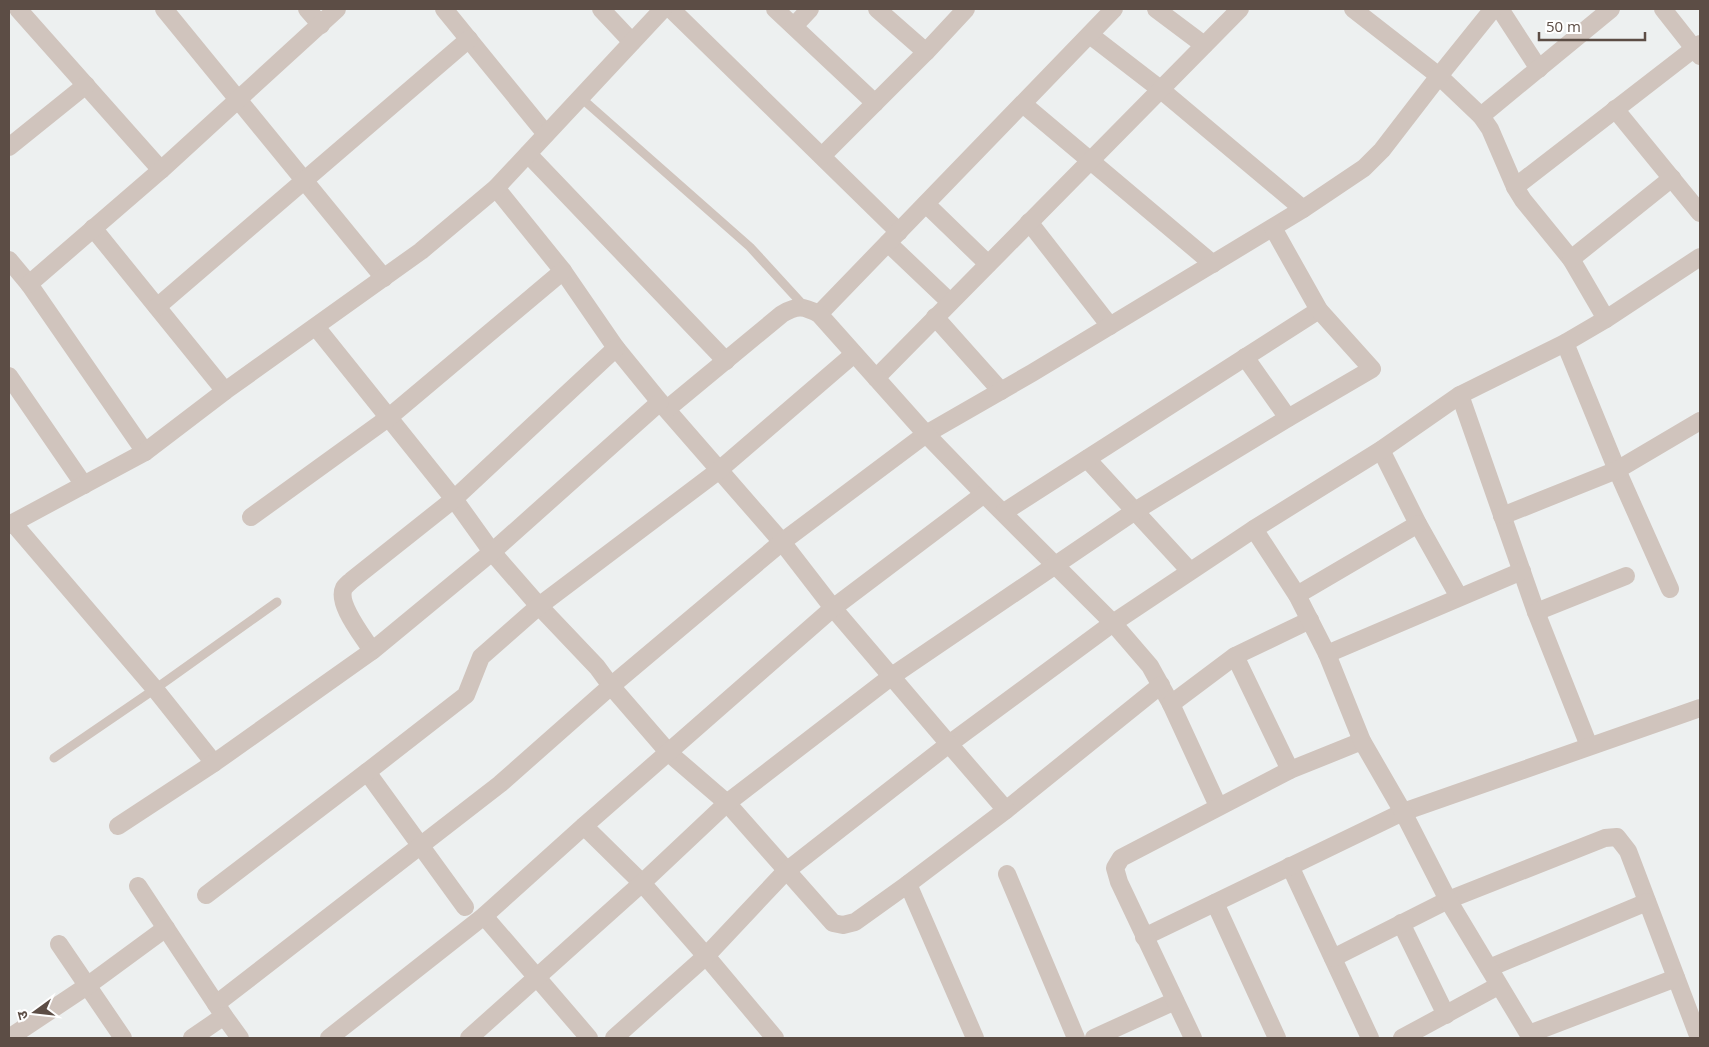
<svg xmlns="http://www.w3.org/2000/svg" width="1709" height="1047" viewBox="0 0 1709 1047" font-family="'Open Sans','Noto Sans Devanagari',sans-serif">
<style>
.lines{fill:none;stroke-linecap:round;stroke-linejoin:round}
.service{stroke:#d0c4bd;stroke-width:9}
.minor{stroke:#d0c4bd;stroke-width:18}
</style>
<rect width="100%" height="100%" fill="#edf0f0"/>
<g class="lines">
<g class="service">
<polyline points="580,97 750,247 805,307"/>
<polyline points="54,758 155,689 277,602"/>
</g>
<g class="minor">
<polyline points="18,9 161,170"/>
<polyline points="164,9 384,278"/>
<polyline points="307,9 321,25"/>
<polyline points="444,9 546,134"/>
<polyline points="601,9 632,42"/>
<polyline points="671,9 899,232"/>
<polyline points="775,9 875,103"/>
<polyline points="877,9 926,52"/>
<polyline points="1156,9 1204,45"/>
<polyline points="1353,9 1439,76 1481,116 1490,129 1515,187 1523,200 1571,259 1606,319"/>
<polyline points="1500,9 1539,69"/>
<polyline points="1663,9 1700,56"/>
<polyline points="794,26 810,9"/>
<polyline points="1090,35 1160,89 1303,209"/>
<polyline points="1023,104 1213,264"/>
<polyline points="1615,109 1700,213"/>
<polyline points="1481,116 1611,9"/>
<polyline points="9,147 86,85"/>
<polyline points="528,154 726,361"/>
<polyline points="822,156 926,52 966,9"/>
<polyline points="1515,187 1700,44"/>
<polyline points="496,188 563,271 616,348 660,402 782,542 833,608 949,744 1113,623 1254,529"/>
<polyline points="926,204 988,264"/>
<polyline points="1029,222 1110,326"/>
<polyline points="93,228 225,391"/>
<polyline points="888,243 950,302"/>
<polyline points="1571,259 1672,178"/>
<polyline points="9,260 29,284 145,452"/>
<polyline points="29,284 161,170 337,9"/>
<polyline points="157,307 469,39"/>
<polyline points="819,314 1114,9"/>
<polyline points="935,317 1001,391"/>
<polyline points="316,327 454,499 492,552 539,606 597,667 611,686 782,542 926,434 1032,373 1303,209 1364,168 1382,150 1439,76 1493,9"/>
<polyline points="1565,343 1617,470 1670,589"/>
<polyline points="1245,357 1288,418"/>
<polyline points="9,376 84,485"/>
<polyline points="876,378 1240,9"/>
<polyline points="1460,395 1536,612 1589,746"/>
<path d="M667 409 782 314C798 305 803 306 819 314L926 434 984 494 1113 623 1150 666 1171 704 1218 806"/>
<polyline points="1381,450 1418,524 1459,597"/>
<polyline points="1087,459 1190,571"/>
<polyline points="1004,512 1319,310"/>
<polyline points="1502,516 1617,470 1700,421"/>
<polyline points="251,517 388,418 563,271"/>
<polyline points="13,523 155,689 214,763"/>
<polyline points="9,525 145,452 225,391 421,251 496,188 663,9"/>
<polyline points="1297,595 1418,524"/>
<polyline points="1536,612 1626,576"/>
<path d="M372 651C364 637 336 604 344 588 346 585 350 582 352 580L454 499 616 348"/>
<polyline points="1327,654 1522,571"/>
<polyline points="1235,656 1290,770"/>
<polyline points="1171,704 1235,656 1310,620"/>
<polyline points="367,772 465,907"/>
<polyline points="118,826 214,763 372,651 492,552 660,402"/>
<polyline points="584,826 642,883 706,956 775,1038"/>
<polyline points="1290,866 1370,1038"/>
<polyline points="1007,874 1076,1038"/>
<polyline points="908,884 975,1038"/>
<polyline points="138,886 224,1016 240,1038"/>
<polyline points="206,895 367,772 466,695 481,657 539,606 718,471 854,354"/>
<polyline points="1215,903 1277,1038"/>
<polyline points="484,916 589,1038"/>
<polyline points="1401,923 1446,1015"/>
<polyline points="1144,937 1403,812 1700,708"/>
<polyline points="59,944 123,1038"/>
<polyline points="1333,958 1448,900 1605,838 1617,837 1628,851 1699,1038"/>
<polyline points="1489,968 1647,902"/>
<polyline points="216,1004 500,784 611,686 669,753 727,803 833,923 843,925 855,922 908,884 1006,810 1161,685"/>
<polyline points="1529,1034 1676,978"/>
<polyline points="9,1038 87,986 166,928"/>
<polyline points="192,1038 224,1016"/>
<polyline points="329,1038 484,916 584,826 833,608 984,494"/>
<polyline points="469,1038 642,883 727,803 892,676 1135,511 1288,418 1372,369 1319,310 1273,228"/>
<polyline points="614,1038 706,956 785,872 949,744 1006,810"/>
<polyline points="1094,1038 1175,1001"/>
<polyline points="1193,1038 1119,882 1115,868 1121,858 1290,770 1362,741"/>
<polyline points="1402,1038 1498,986"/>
<polyline points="1531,1038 1448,900 1403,812 1362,741 1327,654 1297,595 1254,529 1381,450 1460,395 1565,343 1606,319 1700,257"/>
</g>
</g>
<rect width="1709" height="1047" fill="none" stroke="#5c4d45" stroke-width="20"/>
<g transform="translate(35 1012) rotate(255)" stroke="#ffffff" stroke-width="4" paint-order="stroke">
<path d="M0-4L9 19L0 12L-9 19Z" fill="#5c4d45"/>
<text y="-8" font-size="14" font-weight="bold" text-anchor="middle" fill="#5c4d45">उ</text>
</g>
<path d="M1539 32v8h106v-8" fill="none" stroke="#5c4d45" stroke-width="2.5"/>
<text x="1546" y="32" font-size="15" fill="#5c4d45" stroke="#ffffff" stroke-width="4" paint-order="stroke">50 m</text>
</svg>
